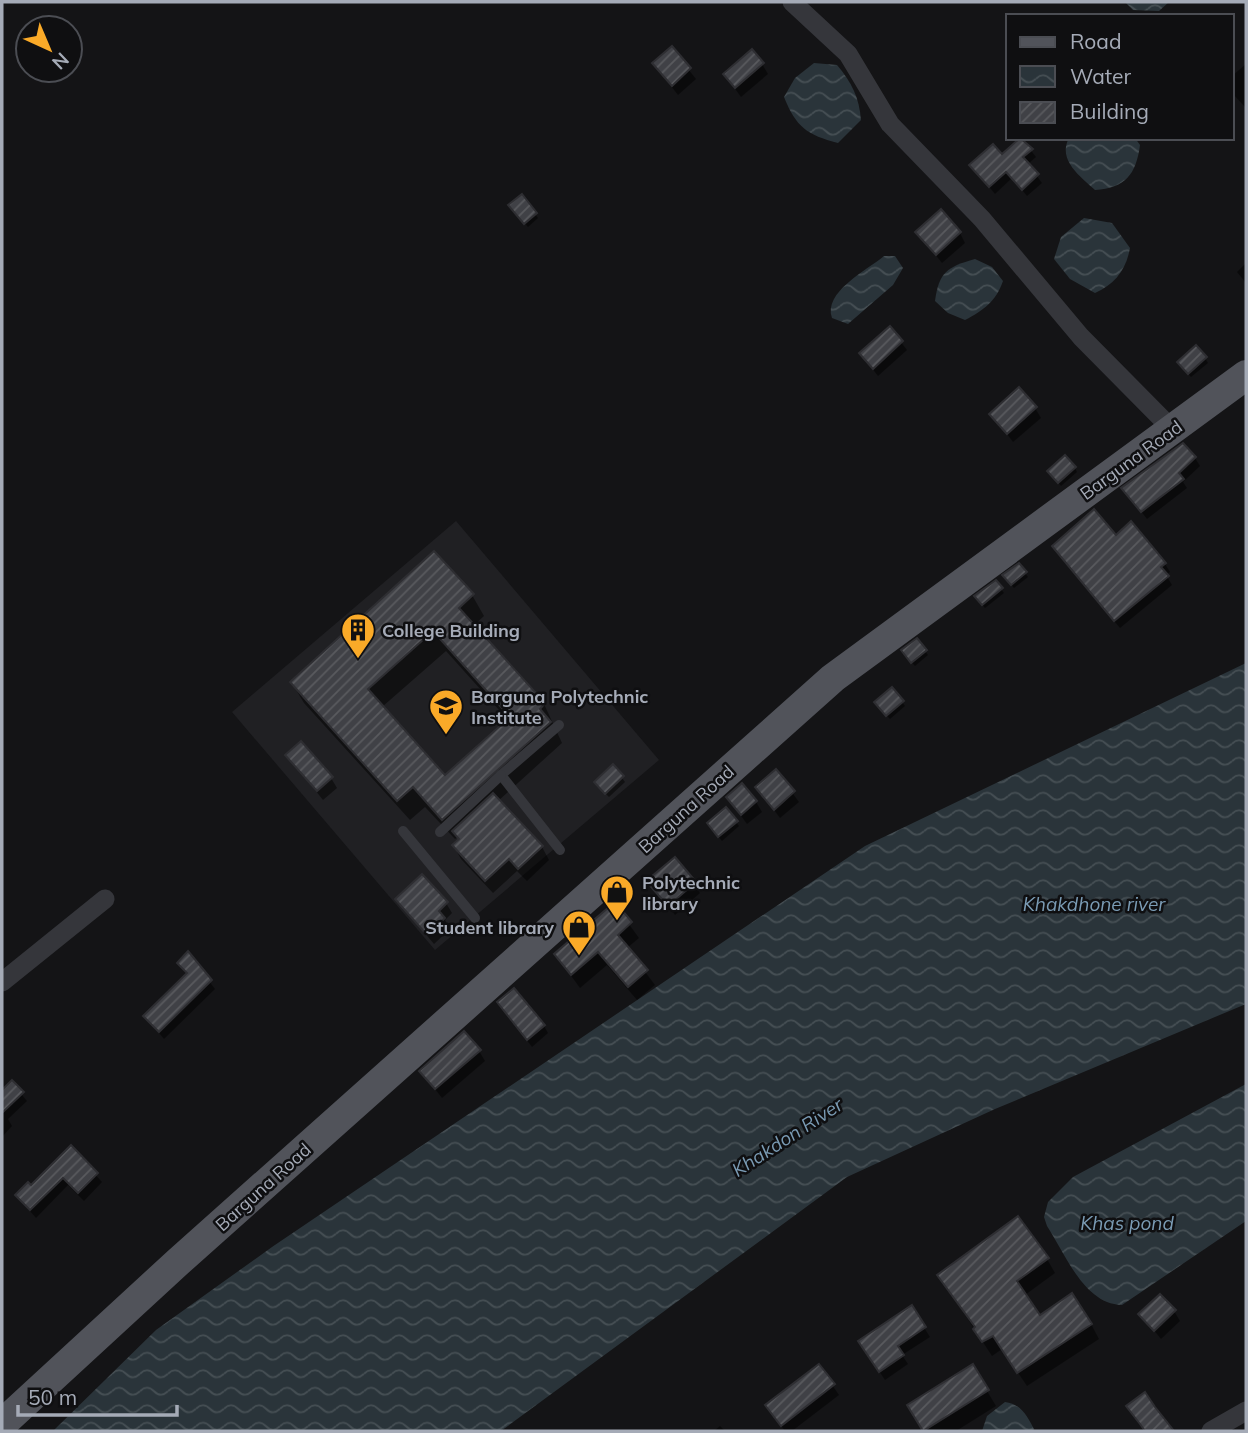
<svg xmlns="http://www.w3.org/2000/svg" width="1248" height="1433" viewBox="0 0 1248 1433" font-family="Mulish,sans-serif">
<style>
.built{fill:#202023}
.water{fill:url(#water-waves)}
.shadow{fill:#0007;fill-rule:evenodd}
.building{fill:url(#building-hatch);stroke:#2e2e32;stroke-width:2;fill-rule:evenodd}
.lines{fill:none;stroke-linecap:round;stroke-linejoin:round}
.lane{stroke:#35363b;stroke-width:10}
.street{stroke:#35363b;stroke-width:19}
.primary{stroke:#51535a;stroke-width:30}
.labels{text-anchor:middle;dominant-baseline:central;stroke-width:5;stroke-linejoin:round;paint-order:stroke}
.street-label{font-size:18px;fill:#a5abb7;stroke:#0f0f11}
.poi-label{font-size:18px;font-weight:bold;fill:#a5abb7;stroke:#0f0f11;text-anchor:start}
.water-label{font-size:19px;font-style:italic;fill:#7a9bb4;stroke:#0f0f11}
</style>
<defs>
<pattern id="water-waves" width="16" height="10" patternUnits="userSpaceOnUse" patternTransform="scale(1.75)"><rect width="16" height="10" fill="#2a343a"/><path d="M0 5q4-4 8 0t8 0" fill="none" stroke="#464f54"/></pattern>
<pattern id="building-hatch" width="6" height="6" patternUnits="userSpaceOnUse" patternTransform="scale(1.75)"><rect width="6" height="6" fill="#404146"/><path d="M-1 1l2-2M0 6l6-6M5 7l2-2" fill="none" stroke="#595a5e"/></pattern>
</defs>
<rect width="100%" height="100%" fill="#141416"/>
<polygon class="built" points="456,521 659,760 435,950 232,712"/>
<g class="water">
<polygon points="1125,2 1169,2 1159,11 1133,10"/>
<path d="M814 63 837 65C852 83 859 97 861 120L838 143C807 135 796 127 784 97L795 78Z"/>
<path d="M1069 138H1135L1140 145C1136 175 1125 188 1095 190 1081 177 1057 160 1069 138Z"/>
<path d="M1084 218 1112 223 1130 248C1126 270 1115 284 1095 293L1070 279 1054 259 1061 237Z"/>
<path d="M884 256H895L903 268 893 285 848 324 832 318C823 292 866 271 884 256Z"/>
<path d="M975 259 992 267 1003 281C996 301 984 310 965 320L948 313 935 301C939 272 947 267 975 259Z"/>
<polygon points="1246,663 1246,1004 995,1109 847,1177 501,1431 53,1431 156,1330 272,1247 865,846"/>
<path d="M1246 1084V1221L1122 1305C1084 1304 1066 1255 1047 1226L1044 1217 1048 1202 1073 1177Z"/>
<path d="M1005 1402C1022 1404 1028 1418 1035 1431H982L987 1416Z"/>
</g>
<g class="shadow">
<polygon points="672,49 696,79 678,95 654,64"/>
<polygon points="762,64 768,74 741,97 725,75"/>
<polygon points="1246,64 1246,108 1232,93 1232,76"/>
<polygon points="1022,139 1036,157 1028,164 1042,183 1027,196 1012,178 995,194 971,165 1002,156"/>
<polygon points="513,210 535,214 538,218 528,227"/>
<polygon points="918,233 960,233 965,243 942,263"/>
<polygon points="1246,263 1246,283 1237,272"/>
<polygon points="890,328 907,350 878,376 861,354"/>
<polygon points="1205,358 1208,363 1191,377 1181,366"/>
<polygon points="1035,408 1041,418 1013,442 992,414"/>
<polygon points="1195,458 1200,466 1183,482 1187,488 1147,519 1124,489"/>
<polygon points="1075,468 1077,472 1061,486 1052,475"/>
<polygon points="1115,537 1165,564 1170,572 1166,575 1172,585 1120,628 1059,555"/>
<polygon points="1025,573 1028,577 1014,588 1007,580"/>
<polygon points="1001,589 1004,593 985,608 979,601"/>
<path d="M472 595 484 616 473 626 544 704 562 743 498 801 542 847 549 860 527 881 517 871 493 893 461 859 454 846 459 840 458 837 455 839 425 807 410 820 304 703 292 683ZM446 651 508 720 444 777 382 707Z"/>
<polygon points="925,651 928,655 915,666 905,655"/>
<polygon points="902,702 905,706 890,719 878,706"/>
<polygon points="287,755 331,778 337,788 323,800"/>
<polygon points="613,766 625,782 609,797 598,786"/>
<polygon points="776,771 799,802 780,818 757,787"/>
<polygon points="728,798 756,802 762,812 747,824"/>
<polygon points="736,822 739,826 722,841 711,828"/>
<polygon points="674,859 700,893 675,915 649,881"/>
<polygon points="397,900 446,903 452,913 445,920 450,929 434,944"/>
<polygon points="615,905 639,938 627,948 655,985 637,1000 607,965 580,988 556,955"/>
<polygon points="179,963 205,976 215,989 164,1039 145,1016 187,975"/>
<polygon points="504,1010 544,1026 548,1033 532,1047"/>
<polygon points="479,1051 485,1061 442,1098 421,1071"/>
<polygon points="12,1083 27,1101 8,1119 12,1126 2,1137 2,1093"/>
<polygon points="71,1148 102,1182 84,1201 68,1185 36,1218 17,1196 31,1187"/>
<polygon points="1047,1259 1055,1273 1025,1295 1040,1317 1091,1324 1099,1339 1027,1386 1002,1349 992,1356 939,1275"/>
<polygon points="911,1307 930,1337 902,1355 908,1364 885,1380 865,1350"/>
<polygon points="1174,1311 1180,1321 1161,1339 1141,1314"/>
<polygon points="819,1366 839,1395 792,1431 785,1431 773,1415"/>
<polygon points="972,1366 996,1406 956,1431 924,1431 909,1405"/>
<polygon points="720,1426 725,1431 714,1431"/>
</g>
<g class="building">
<polygon points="672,46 691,68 672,86 652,63"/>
<polygon points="752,49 764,63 735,88 723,74"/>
<polygon points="1020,138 1033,149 1023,157 1039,174 1022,190 1006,172 989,187 969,165 993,144 1002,154"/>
<polygon points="522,194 537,213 524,224 508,205"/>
<polygon points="941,209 961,232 936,255 915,232"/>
<polygon points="890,326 903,341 873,369 859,353"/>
<polygon points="1196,345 1207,357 1188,374 1177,362"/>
<polygon points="1019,387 1037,407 1007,434 989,414"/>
<polygon points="1183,443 1196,457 1179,473 1184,479 1141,512 1121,488"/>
<polygon points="1065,455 1076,467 1058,483 1047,471"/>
<polygon points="1094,509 1116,535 1131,521 1166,563 1161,567 1169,576 1114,621 1052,546"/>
<path d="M434 551 474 594 459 608 545 703 540 709 551 722 442 820 413 787 397 801 290 682ZM433 631 510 717 445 775 368 689Z"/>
<polygon points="1019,563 1027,572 1011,585 1002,575"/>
<polygon points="996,580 1003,588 982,605 974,596"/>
<polygon points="917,638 927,650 911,663 901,650"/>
<polygon points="892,687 904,701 886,716 874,702"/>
<polygon points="301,741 333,777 317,791 285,755"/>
<polygon points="613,764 624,776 605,794 594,782"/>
<polygon points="776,769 795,791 774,810 755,787"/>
<polygon points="742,783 757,801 741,815 726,797"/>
<polygon points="493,793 543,846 518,869 509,859 485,881 452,845 459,839 452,831"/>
<polygon points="726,807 738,821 718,837 707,823"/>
<polygon points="675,857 696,882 668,906 646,881"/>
<polygon points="422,874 448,902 439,911 445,918 427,935 395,899"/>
<polygon points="615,902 632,922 618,935 648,970 628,987 598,952 571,975 554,954"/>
<polygon points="188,951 212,980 159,1032 143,1016 187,973 177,963"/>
<polygon points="514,988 545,1025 527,1040 497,1002"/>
<polygon points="464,1031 481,1050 435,1089 419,1071"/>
<polygon points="12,1080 24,1092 2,1113 2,1090"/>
<polygon points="71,1145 98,1173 78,1193 63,1178 30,1210 15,1195 28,1182 31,1185"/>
<polygon points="1018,1216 1049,1258 1017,1281 1040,1315 1072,1293 1092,1324 1017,1373 993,1336 982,1342 973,1329 975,1327 937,1275"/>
<polygon points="1160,1294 1176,1310 1154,1331 1138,1314"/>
<polygon points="912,1305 926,1327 898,1346 904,1355 879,1372 858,1341"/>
<polygon points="819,1364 835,1384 781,1426 765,1405"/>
<polygon points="973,1364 989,1390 923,1431 907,1405"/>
<polygon points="1145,1392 1155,1407 1174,1431 1145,1431 1140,1424 1126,1406"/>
</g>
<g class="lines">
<g class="lane">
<polyline points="559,725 501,775 560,850"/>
<polyline points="403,831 475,918"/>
<polyline points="440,832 501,775"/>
</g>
<g class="street">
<polyline points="792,2 848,54 890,124 982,219 1081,337 1172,429"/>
<polyline points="2,982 105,899"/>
<polyline points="1211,1431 1246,1411"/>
</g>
<polyline class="primary" points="2,1424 178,1262 833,678 1246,375"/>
</g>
<defs>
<g id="building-pin" transform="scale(1.75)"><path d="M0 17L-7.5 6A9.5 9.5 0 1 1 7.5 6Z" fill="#faaa28" stroke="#0f0f11"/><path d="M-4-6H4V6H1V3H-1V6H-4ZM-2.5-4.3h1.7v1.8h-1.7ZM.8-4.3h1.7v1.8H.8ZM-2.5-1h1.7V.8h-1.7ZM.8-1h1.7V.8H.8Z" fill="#111"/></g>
<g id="university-pin" transform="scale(1.75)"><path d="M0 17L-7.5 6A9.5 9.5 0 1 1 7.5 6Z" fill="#faaa28" stroke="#0f0f11"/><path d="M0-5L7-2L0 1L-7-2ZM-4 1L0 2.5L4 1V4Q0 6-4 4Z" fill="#111"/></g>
<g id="shop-pin" transform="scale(1.75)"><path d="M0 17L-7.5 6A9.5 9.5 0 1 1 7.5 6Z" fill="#faaa28" stroke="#0f0f11"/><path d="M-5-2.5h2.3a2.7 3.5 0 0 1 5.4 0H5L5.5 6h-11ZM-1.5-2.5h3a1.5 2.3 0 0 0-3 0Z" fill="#111"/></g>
</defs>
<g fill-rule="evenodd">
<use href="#building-pin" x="358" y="630"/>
<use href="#university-pin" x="446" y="706"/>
<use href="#shop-pin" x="617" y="892"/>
<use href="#shop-pin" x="579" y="927"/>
</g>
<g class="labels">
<g class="street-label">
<text transform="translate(1131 460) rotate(-36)">Barguna Road</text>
<text transform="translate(686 809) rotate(-42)">Barguna Road</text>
<text transform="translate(263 1187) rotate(-42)">Barguna Road</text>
</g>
<g class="poi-label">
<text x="382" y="630">College Building</text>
<text x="471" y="696">Barguna Polytechnic<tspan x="471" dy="21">Institute</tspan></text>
<text x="642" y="882">Polytechnic<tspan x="642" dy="21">library</tspan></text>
<text x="554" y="927" text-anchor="end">Student library</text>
</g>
<g class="water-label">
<text x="1094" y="904">Khakdhone river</text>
<text transform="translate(787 1137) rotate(-33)">Khakdon River</text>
<text x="1127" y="1223">Khas pond</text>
</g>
</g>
<rect width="1248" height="1433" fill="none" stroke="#a5abb7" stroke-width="7"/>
<rect x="1006" y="14" width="228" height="126" fill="#0f0f11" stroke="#4b4d53" stroke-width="2"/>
<rect x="1020" y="37" width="35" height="10" fill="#51535a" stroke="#4b4d53" stroke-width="2"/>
<text x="1070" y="49" font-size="21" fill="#a5abb7">Road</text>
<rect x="1020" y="66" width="35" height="21" fill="url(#water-waves)" stroke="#4b4d53" stroke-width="2"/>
<text x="1070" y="84" font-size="21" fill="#a5abb7">Water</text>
<rect x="1020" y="102" width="35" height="21" fill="url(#building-hatch)" stroke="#4b4d53" stroke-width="2"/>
<text x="1070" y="119" font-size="21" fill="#a5abb7">Building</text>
<g transform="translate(49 49) rotate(136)"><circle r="33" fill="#0f0f11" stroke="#4b4d53" stroke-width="2"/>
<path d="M0-5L12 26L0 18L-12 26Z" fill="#faaa28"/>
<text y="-10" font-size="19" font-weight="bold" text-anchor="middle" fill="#a5abb7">N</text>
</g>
<path d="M18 1405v10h159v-10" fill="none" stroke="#a5abb7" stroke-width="3.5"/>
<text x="28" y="1405" font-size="21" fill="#a5abb7" stroke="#0f0f11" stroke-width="5" paint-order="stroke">50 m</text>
</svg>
